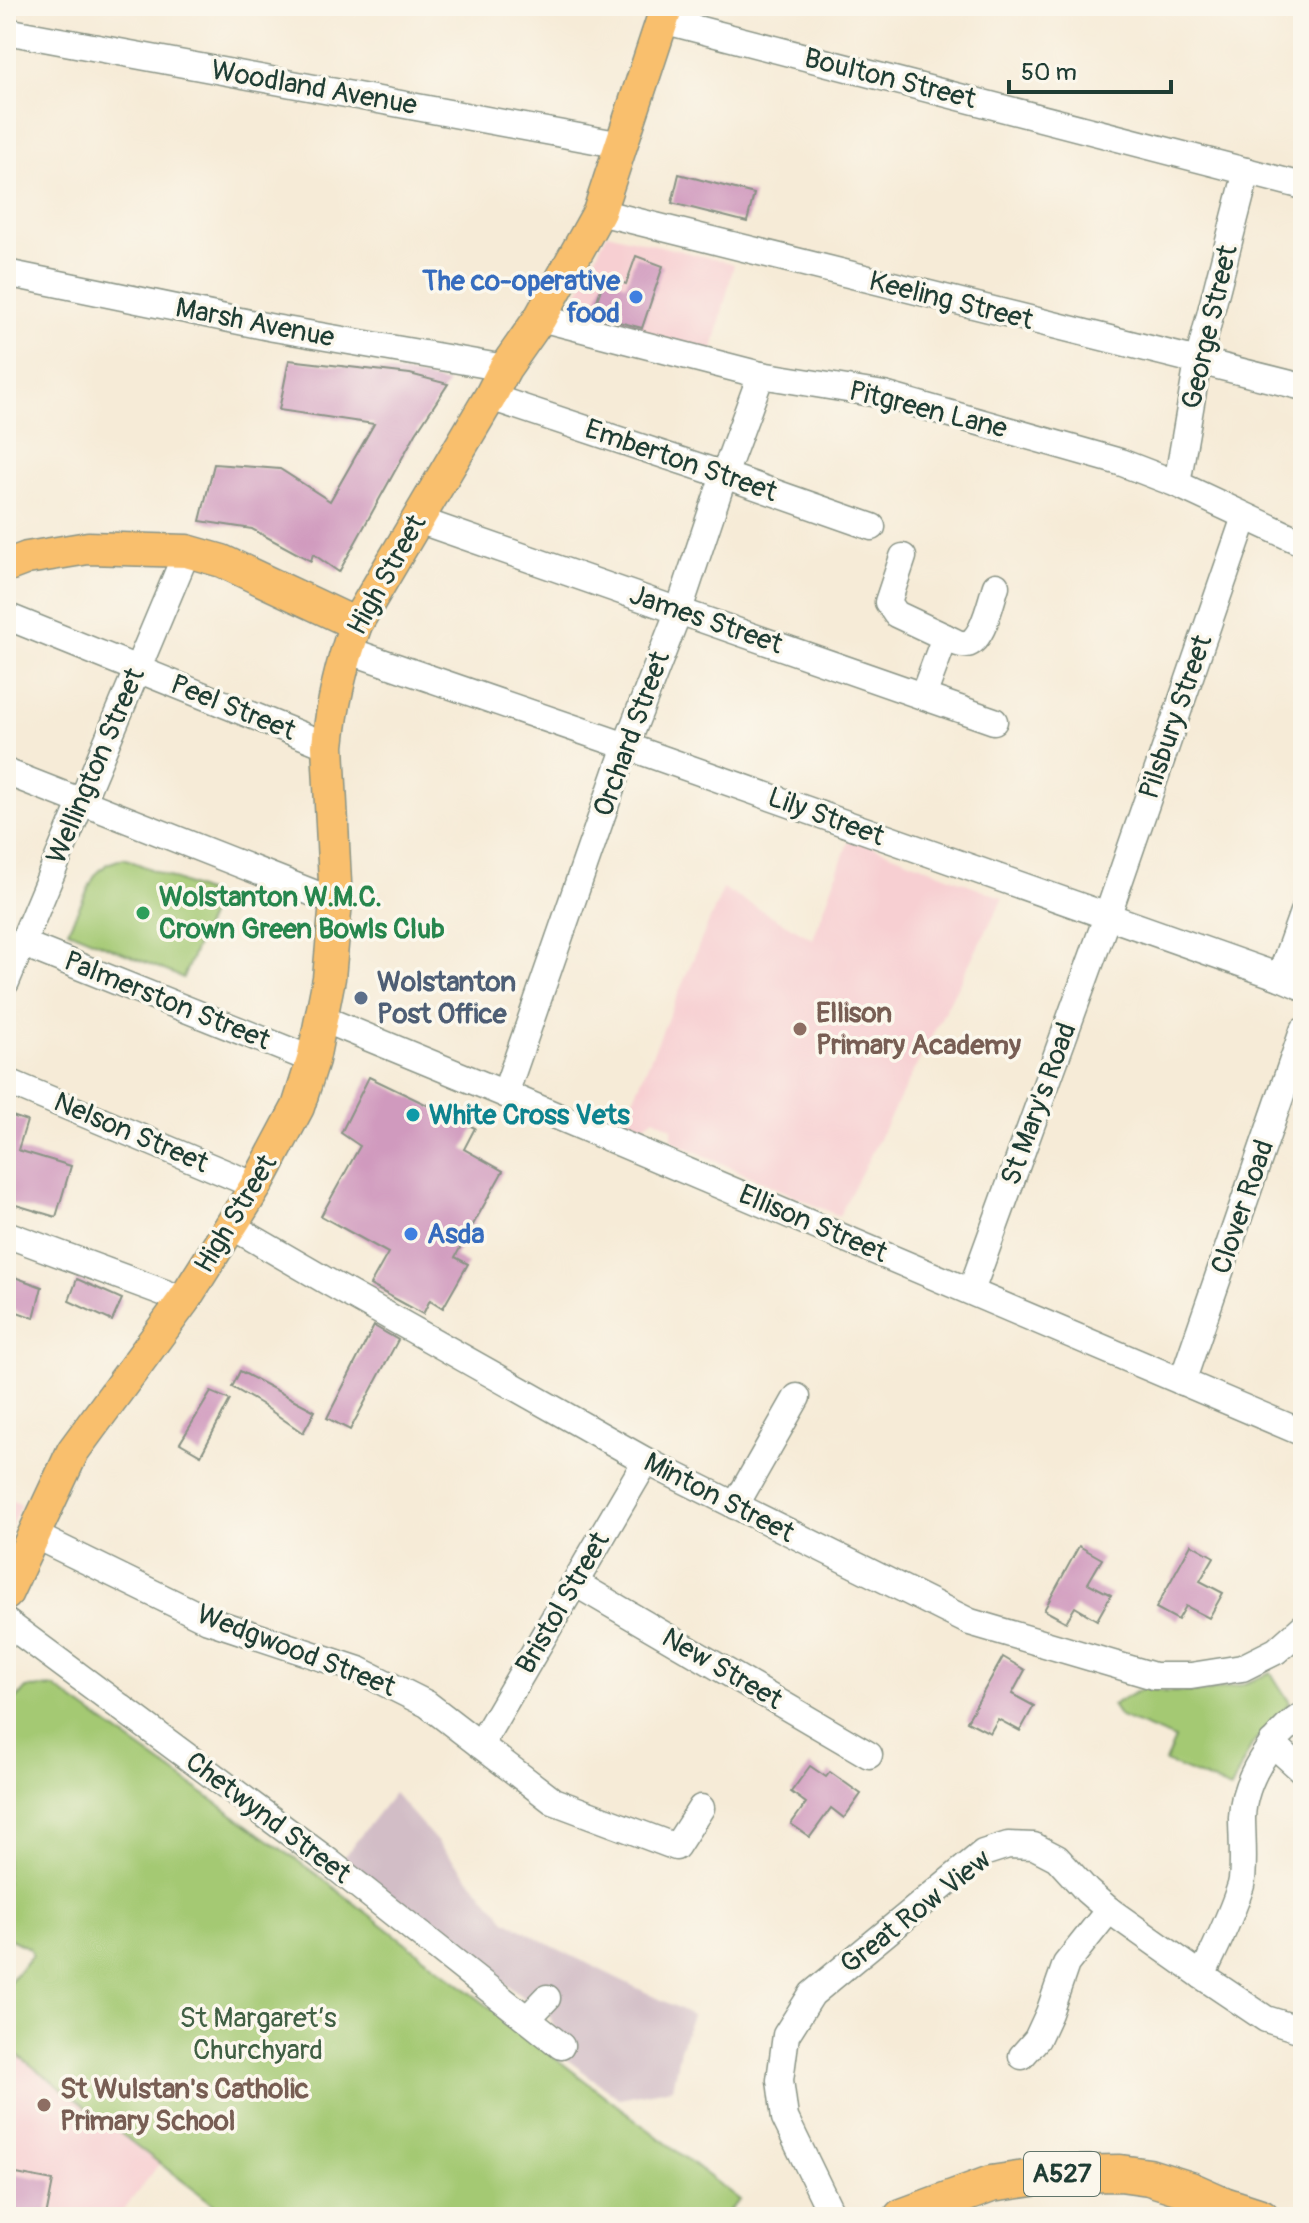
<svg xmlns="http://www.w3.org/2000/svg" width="1309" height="2223" viewBox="0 0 1309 2223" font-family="Pangolin,sans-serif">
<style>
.built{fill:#f7cfd2}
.industrial{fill:#d2bdc6}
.green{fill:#a4c973;stroke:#628354;stroke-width:2}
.building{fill:#d09abe}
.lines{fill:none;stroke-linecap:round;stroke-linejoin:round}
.minor-casing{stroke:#8a9486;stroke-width:29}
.major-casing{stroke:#8a9486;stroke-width:35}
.highway-casing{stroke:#8a9486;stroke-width:39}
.minor{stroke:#fff;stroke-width:26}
.major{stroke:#f9bf6d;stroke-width:32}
.highway{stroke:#f9bf6d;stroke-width:36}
.shop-dot{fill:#3f7fe0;stroke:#fbf7ec;stroke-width:3}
.leisure-dot{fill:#2e9e5b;stroke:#fbf7ec;stroke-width:3}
.service-dot{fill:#5c6f8a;stroke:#fbf7ec;stroke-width:3}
.education-dot{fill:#8d6e63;stroke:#fbf7ec;stroke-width:3}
.culture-dot{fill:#0f9aa8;stroke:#fbf7ec;stroke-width:3}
.labels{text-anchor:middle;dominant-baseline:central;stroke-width:7;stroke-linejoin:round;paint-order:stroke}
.shield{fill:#fbf7ec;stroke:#61756b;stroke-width:2}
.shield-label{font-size:26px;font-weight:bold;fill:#1f3d34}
.street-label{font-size:28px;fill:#1f3d34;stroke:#fbf7ec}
.shop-label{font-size:28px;font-weight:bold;fill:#366cbe;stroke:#fbf7ec;text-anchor:end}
.leisure-label{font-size:28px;font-weight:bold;fill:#27864d;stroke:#fbf7ec;text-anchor:start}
.service-label{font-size:28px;font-weight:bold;fill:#4e5e75;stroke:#fbf7ec;text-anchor:start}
.education-label{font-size:28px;font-weight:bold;fill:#785e54;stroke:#fbf7ec;text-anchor:start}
.culture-label{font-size:28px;font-weight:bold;fill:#0d838f;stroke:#fbf7ec;text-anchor:start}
.park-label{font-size:28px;fill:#406044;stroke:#fbf7ec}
</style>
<rect width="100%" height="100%" fill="#fbf7ec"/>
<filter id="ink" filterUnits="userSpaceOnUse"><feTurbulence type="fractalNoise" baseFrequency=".0125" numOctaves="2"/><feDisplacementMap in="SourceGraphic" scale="16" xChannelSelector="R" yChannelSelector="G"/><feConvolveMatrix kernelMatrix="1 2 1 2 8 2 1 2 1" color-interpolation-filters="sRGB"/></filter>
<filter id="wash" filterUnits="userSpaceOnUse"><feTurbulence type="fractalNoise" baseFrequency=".006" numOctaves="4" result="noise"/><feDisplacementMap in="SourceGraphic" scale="32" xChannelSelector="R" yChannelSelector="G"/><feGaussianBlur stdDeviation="1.8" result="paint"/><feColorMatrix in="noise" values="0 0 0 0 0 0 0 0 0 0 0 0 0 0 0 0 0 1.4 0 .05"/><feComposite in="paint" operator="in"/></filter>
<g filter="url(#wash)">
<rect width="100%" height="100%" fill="#f6ebd7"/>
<g class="built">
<polygon points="607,233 734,264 712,354 567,316"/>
<polygon points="850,837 1003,898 839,1216 672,1141 672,1128 654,1118 639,1129 623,1123 723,889 813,939"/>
<polygon points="6,1498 21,1504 6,1537"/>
<polygon points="6,2046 159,2164 118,2217 6,2217"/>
</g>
<polygon class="industrial" points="394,1793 506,1920 552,1946 692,2015 680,2049 672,2088 619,2098 565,2058 549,2014 529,1999 525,1999 343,1858"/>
<g class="green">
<polygon points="124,858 217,897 183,978 68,930 95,875 107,864"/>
<polygon points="1271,1673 1290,1703 1252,1744 1231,1789 1165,1762 1175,1739 1120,1717 1112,1705 1143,1688 1167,1692 1201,1692 1241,1685"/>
<polygon points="54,1687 319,1876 740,2200 723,2217 230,2217 6,2046 6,1986 32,1955 29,1948 6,1937 6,1711 26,1688"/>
</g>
<g id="blocks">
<g class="building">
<polygon points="679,174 754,194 747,222 672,203"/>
<polygon points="636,256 663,266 642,328 592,315 605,277 626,284"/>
<polygon points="289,360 410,374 448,384 416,433 339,572 313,554 311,561 252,529 200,521 214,464 280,469 330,501 374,424 279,410"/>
<polygon points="369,1077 475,1128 464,1149 503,1171 455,1257 468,1264 443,1308 430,1300 423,1314 370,1285 388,1253 321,1216 360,1146 341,1133"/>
<polygon points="6,1114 27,1121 18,1150 71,1166 56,1217 6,1202"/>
<polygon points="6,1274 42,1287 34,1318 6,1308"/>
<polygon points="77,1279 122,1299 112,1321 69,1301"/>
<polygon points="374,1326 398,1340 350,1430 327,1418"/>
<polygon points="240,1371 315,1411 303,1433 261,1404 232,1387"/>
<polygon points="211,1392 230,1400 201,1455 180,1443"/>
<polygon points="1191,1544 1214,1557 1200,1581 1223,1593 1209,1618 1186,1606 1178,1620 1156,1608"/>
<polygon points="1079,1546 1102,1559 1088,1583 1111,1595 1097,1620 1075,1607 1066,1622 1044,1610"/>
<polygon points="1003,1657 1025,1670 1012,1694 1034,1706 1020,1731 998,1719 990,1733 967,1721"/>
<polygon points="810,1766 826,1777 830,1772 861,1794 844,1818 831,1808 810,1837 791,1824 806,1803 791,1792"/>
<polygon points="6,2172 53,2181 46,2217 6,2217"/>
</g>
</g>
</g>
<g filter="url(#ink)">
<use href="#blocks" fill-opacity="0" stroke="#8a9486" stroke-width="2"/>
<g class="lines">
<g class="minor-casing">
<g id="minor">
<polyline points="662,20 1303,186"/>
<polyline points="6,31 622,145"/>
<polyline points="599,212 1303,387"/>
<polyline points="6,273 274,328 505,368"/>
<polyline points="540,318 761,375 884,395 1120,462 1177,484 1303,543"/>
<polyline points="490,397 724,475 872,527"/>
<polyline points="1177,484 1198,362 1247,171"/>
<polyline points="418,520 994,721"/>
<polyline points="903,557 888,602 896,614 945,637 923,696"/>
<polyline points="6,616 328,746"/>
<path d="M945 637C950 639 957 644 963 644 982 647 991 600 996 586"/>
<polyline points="347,650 626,746 1280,977 1303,987"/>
<polyline points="6,772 336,902"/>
<polyline points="21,943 313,1060"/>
<polyline points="1280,977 1303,912"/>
<polyline points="6,982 187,551"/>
<polyline points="321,1018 505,1094 1303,1433"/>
<polyline points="6,1081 256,1186"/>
<polyline points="505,1094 626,746 679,610 724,475 761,375"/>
<polyline points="230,1225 330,1283 646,1461 970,1622 1154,1676 1191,1676 1242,1668 1276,1651 1303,1627"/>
<polyline points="6,1234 184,1300"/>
<polyline points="971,1291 1107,917 1245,517"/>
<polyline points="1182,1382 1303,1031"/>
<polyline points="735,1506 797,1397"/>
<polyline points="34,1535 208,1620 359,1670 427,1704 553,1801 676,1847 701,1808"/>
<polyline points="575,1583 869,1755"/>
<polyline points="6,1622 329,1862 561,2046"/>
<polyline points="1272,1743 1303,1771"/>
<polyline points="480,1745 646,1461"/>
<path d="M1202 1976C1216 1946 1231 1917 1241 1885 1245 1869 1242 1836 1242 1818 1243 1780 1272 1735 1303 1715"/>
<polyline points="527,2019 547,1998"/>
<polyline points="1022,2056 1037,2039 1049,2013 1066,1964 1109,1910"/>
<polyline points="833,2217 785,2118 780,2080 786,2035 812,1994 983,1853 1008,1845 1034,1846 1057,1858 1087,1891 1109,1910 1202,1976 1266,2019 1295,2028 1303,2026"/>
</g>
</g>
<g class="major-casing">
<g id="major">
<polyline points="6,566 27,558 88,548 187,551 222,561 356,624"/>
<path d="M6 1594 73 1451 184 1300 256 1186 298 1107 313 1060 329 978 336 902 328 746C332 704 342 663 356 624L490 397 505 368 540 318 599 212 667 6"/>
</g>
</g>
<g class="highway-casing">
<polyline id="highway" points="902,2217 991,2184 1060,2174 1120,2173 1149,2177 1190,2190 1224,2205 1261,2217"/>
</g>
<use href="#minor" class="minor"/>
<use href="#major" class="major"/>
<use href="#highway" class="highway"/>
</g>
</g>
<g class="shop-dot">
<circle cx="636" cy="297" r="8"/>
<circle cx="411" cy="1234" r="8"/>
</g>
<circle class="leisure-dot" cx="143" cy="913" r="8"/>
<circle class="service-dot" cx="361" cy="998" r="8"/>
<g class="education-dot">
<circle cx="800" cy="1029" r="8"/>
<circle cx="44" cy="2105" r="8"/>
</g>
<circle class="culture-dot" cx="413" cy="1115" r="8"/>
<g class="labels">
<rect class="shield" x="1024" y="2152" width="76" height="44" rx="6"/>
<g class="shield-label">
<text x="1062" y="2174">A527</text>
</g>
<g class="street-label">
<text transform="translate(890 79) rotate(14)">Boulton Street</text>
<text transform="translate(314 88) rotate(10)">Woodland Avenue</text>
<text transform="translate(951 301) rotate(14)">Keeling Street</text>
<text transform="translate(255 323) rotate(11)">Marsh Avenue</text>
<text transform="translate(1210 327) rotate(-77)">George Street</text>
<text transform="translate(928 410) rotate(14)">Pitgreen Lane</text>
<text transform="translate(681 461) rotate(19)">Emberton Street</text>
<text transform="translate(387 575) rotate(-61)">High Street</text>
<text transform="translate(706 620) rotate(19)">James Street</text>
<text transform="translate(233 708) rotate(22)">Peel Street</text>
<text transform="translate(1176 717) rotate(-71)">Pilsbury Street</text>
<text transform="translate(632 734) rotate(-70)">Orchard Street</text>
<text transform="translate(96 766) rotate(-67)">Wellington Street</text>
<text transform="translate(826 817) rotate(20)">Lily Street</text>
<text transform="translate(167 1001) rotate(22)">Palmerston Street</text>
<text transform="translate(1039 1104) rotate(-70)">St Mary's Road</text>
<text transform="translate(131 1133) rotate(23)">Nelson Street</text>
<text transform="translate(1243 1207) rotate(-71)">Clover Road</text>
<text transform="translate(236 1214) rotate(-59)">High Street</text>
<text transform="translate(813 1224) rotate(23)">Ellison Street</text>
<text transform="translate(719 1498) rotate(27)">Minton Street</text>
<text transform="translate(563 1603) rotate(-60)">Bristol Street</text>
<text transform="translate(296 1651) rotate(21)">Wedgwood Street</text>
<text transform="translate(722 1669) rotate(30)">New Street</text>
<text transform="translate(268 1818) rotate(37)">Chetwynd Street</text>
<text transform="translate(916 1912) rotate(-38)">Great Row View</text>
</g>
<g class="shop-label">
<text x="620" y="281">The co-operative<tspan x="620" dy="32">food</tspan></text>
<text x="427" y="1234" text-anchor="start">Asda</text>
</g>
<g class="leisure-label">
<text x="159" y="897">Wolstanton W.M.C.<tspan x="159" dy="32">Crown Green Bowls Club</tspan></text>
</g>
<g class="service-label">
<text x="377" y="982">Wolstanton<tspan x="377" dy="32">Post Office</tspan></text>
</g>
<g class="education-label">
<text x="816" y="1013">Ellison<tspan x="816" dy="32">Primary Academy</tspan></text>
<text x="60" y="2089">St Wulstan's Catholic<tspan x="60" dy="32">Primary School</tspan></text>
</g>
<g class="culture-label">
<text x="429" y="1115">White Cross Vets</text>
</g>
<g class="park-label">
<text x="258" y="2018">St Margaret’s<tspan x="258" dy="32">Churchyard</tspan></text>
</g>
</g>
<rect width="1309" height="2223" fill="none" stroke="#fbf7ec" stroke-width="32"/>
<path d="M1009 80v12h162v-12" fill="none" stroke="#1f3d34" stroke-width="4"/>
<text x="1021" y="80" font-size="24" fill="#1f3d34" stroke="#fbf7ec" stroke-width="6" paint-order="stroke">50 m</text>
</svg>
